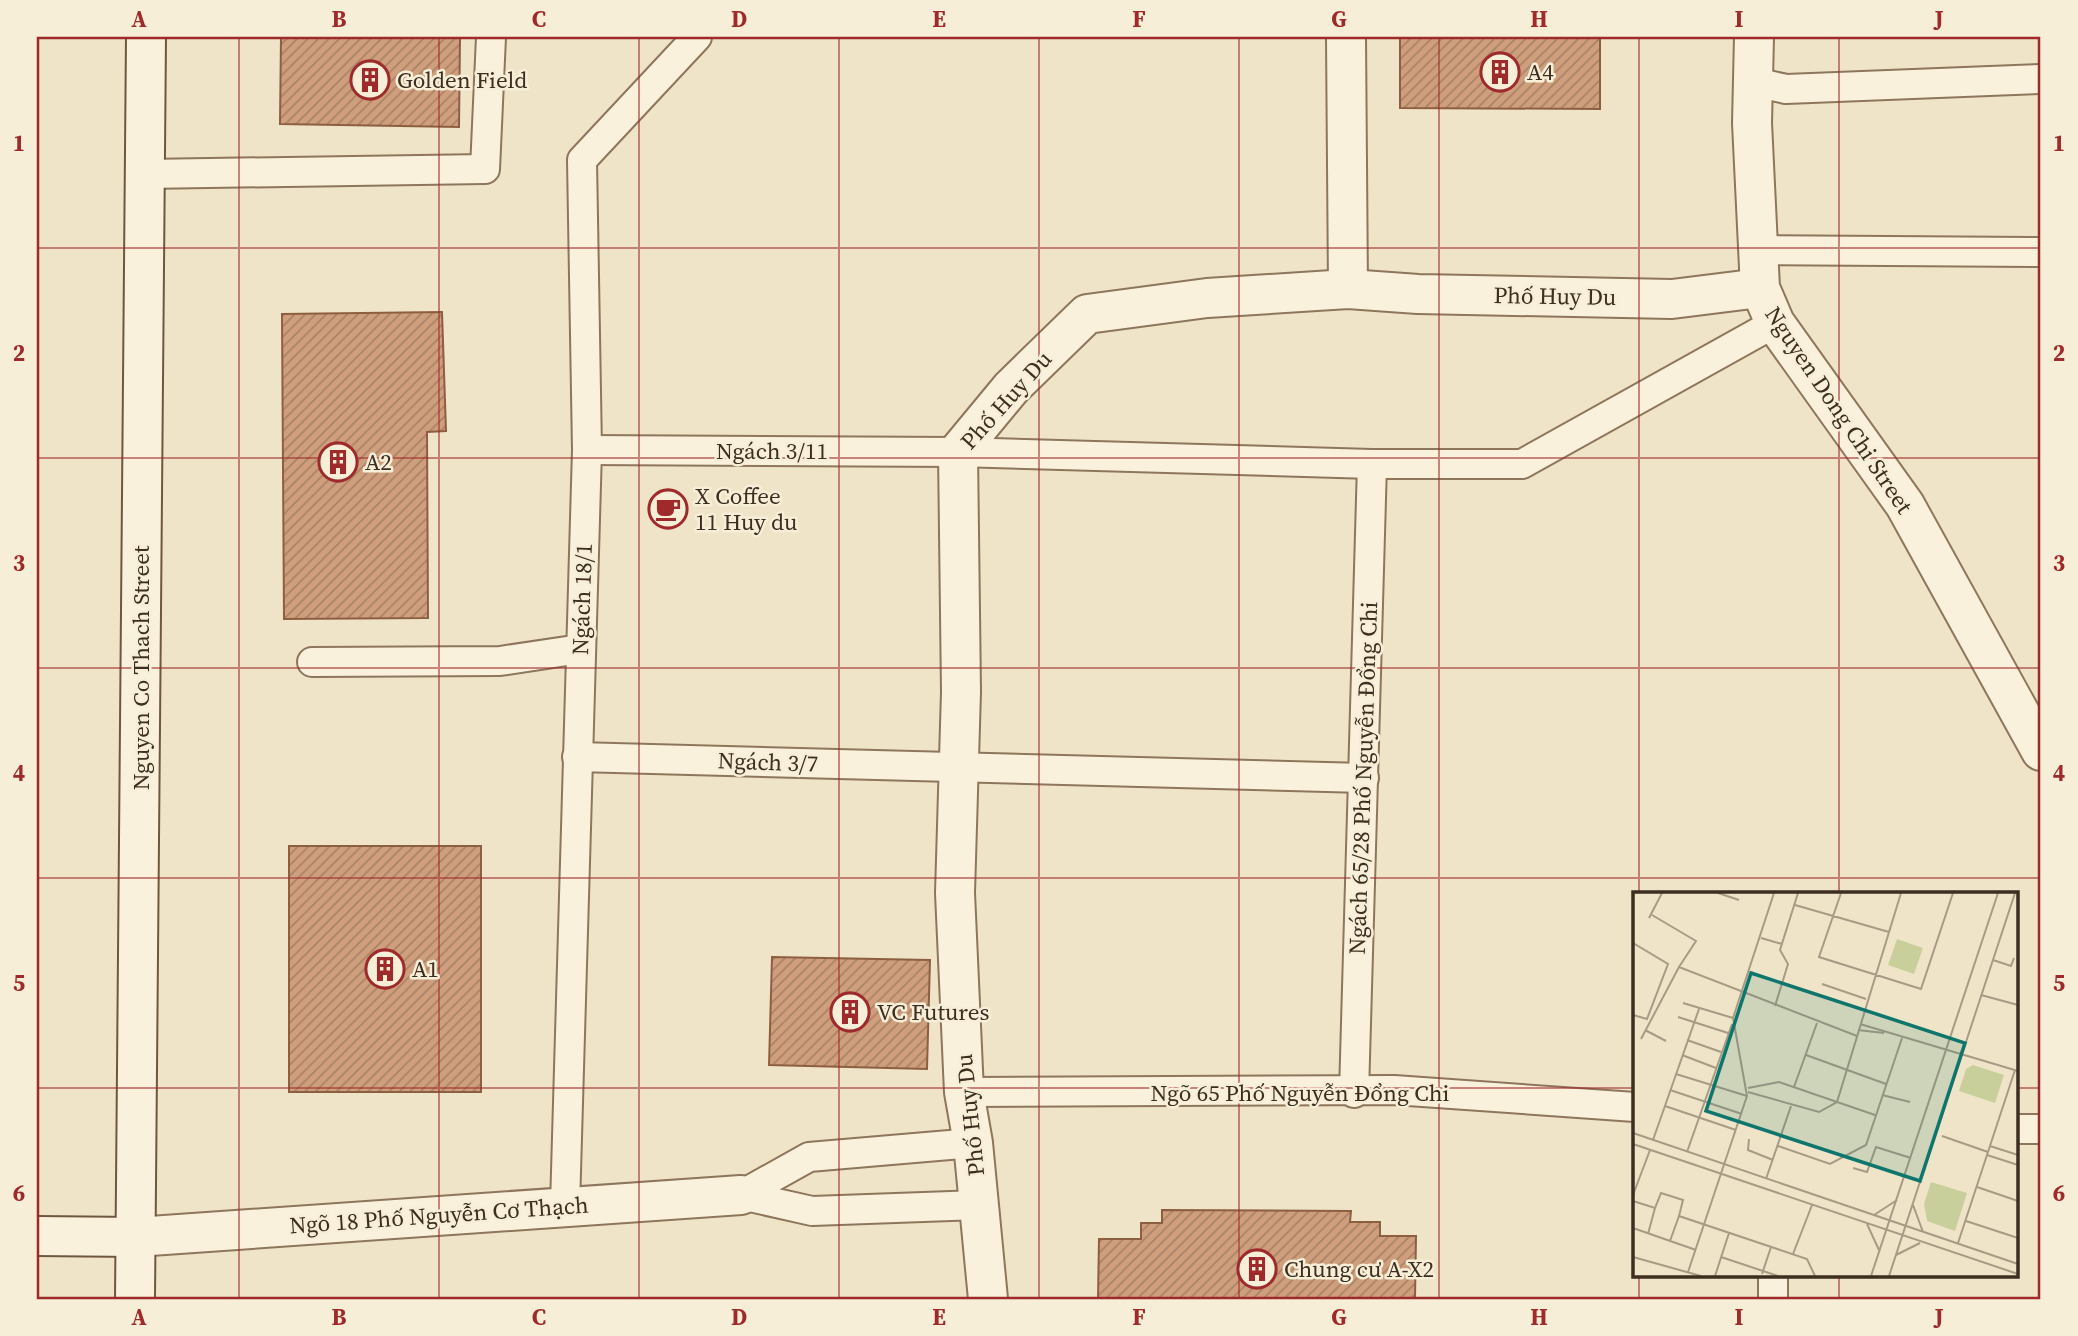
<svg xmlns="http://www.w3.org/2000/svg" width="2078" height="1336" viewBox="0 0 2078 1336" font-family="'Source Serif 4',serif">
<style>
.building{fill:url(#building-hatch);stroke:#8d5f41;stroke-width:2}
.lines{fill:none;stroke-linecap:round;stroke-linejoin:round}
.lane-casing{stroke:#8d765c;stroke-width:32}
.street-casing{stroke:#8d765c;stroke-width:42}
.secondary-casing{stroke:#6f573f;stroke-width:42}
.lane{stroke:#faf1dc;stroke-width:28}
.street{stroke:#faf1dc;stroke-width:38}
.secondary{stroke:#faf1dc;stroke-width:38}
.grid{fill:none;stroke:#9e2a2b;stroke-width:2;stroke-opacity:0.55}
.labels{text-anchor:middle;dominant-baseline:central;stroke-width:5;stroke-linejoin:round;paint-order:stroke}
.poi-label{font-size:23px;fill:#3d2e20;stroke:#f7eed8;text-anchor:start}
.street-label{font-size:23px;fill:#3d2e20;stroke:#f7eed8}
.inset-road{fill:none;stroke:#a89b85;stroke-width:2}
.view{fill:#0f766e;fill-opacity:0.15;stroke:#0f766e;stroke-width:3.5}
.inset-edge{fill:none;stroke:#3d2e20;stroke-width:3.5}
.neatline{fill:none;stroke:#9e2a2b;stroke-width:2.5}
.grid-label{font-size:23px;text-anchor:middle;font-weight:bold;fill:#9e2a2b}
</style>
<defs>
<pattern id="building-hatch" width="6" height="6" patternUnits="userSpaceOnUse" patternTransform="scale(1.75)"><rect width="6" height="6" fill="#cf9f7d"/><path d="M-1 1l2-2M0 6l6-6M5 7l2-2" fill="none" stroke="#a98266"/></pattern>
</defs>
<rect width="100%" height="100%" fill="#f0e4c8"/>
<g class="building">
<polygon points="281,37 460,37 459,127 280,124"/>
<polygon points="1400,37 1600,37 1600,109 1400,108"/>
<polygon points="442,312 446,431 427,432 428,618 284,619 282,314"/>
<rect x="289" y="846" width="192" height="246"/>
<polygon points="772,957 930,960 927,1069 769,1065"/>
<polygon points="1162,1210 1351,1211 1350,1222 1380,1222 1380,1236 1416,1236 1415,1299 1098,1299 1099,1239 1141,1239 1141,1223 1162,1223"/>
</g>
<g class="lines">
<g class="lane-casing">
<g id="lane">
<polyline points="1754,82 1786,89 2041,79"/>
<polyline points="145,174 485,169 491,37"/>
<polyline points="1756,250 2041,252"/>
<polyline points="587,450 958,452 1372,464 1522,464 1775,323"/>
<polyline points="312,662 500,661 580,649"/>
<polyline points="577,757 1364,778"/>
<polyline points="964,1092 1394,1090 1635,1107"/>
<polyline points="1354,1093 1372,464"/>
<polyline points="2017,1129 2041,1129"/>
<polyline points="741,1195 809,1157 973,1143"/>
<polyline points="741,1195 812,1211 979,1205"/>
<polyline points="565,1206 587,450 582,160 697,37"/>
<polyline points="1773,1275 1773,1299"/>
</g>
</g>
<g class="street-casing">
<g id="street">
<polyline points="1346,37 1348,289"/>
<polyline points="1754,37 1752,123 1760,288 1775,323 1905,505 2041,751"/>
<polyline points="136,1237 741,1195"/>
<polyline points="988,1299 973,1143 964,1092 955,893 961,692 958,452 1011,388 1087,314 1207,298 1348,289 1418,294 1672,299 1760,288"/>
</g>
</g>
<g class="secondary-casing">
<g id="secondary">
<polyline points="37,1236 136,1237"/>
<polyline points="135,1299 146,37"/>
</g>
</g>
<use href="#lane" class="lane"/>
<use href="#street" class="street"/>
<use href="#secondary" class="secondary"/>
</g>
<path class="grid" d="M239 37V1299M439 37V1299M639 37V1299M839 37V1299M1039 37V1299M1239 37V1299M1439 37V1299M1639 37V893M1839 37V893M37 248H2041M37 458H2041M37 668H2041M37 878H2041M37 1088H1635M2017 1088H2041M1639 1275V1299M1839 1275V1299"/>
<defs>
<g id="building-ring" transform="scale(2.0125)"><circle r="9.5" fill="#f7eed8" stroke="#9e2a2b" stroke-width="1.5"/><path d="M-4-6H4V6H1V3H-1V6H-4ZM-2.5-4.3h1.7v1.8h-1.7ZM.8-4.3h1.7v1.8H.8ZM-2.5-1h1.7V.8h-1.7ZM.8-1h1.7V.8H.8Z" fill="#9e2a2b"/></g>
<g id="cafe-ring" transform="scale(2.0125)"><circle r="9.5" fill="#f7eed8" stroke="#9e2a2b" stroke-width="1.5"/><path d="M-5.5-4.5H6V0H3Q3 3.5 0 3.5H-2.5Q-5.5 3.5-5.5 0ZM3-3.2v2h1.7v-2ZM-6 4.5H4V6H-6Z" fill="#9e2a2b"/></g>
</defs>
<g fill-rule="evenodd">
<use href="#building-ring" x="1500" y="72"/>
<use href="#building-ring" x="370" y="80"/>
<use href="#building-ring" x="338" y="462"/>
<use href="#cafe-ring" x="668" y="509"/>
<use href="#building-ring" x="385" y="969"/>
<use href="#building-ring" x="850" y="1012"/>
<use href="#building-ring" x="1257" y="1269"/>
</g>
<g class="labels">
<g class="poi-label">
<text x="1527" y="72">A4</text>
<text x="397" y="80">Golden Field</text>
<text x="365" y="462">A2</text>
<text x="695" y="496">X Coffee<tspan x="695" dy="26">11 Huy du</tspan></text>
<text x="412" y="969">A1</text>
<text x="877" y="1012">VC Futures</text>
<text x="1284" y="1269">Chung cư A-X2</text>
</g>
<g class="street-label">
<text transform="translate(1555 296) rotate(1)">Phố Huy Du</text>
<text transform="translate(1006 400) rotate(-48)">Phố Huy Du</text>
<text transform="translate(1839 410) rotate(56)">Nguyen Dong Chi Street</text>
<text x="772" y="451">Ngách 3/11</text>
<text transform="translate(582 599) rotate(-88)">Ngách 18/1</text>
<text transform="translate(141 668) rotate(-90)">Nguyen Co Thach Street</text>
<text transform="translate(768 762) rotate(2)">Ngách 3/7</text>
<text transform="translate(1363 778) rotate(-88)">Ngách 65/28 Phố Nguyễn Đổng Chi</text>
<text x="1300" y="1093">Ngõ 65 Phố Nguyễn Đổng Chi</text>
<text transform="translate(970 1115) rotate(-96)">Phố Huy Du</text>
<text transform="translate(439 1215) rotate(-4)">Ngõ 18 Phố Nguyễn Cơ Thạch</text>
</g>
</g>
<g transform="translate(1633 892)">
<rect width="385" height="385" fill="#f0e4c8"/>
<path d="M340 173 371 183 362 211 326 199 333 177ZM298 290 334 301 322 339 294 329 291 312Z" fill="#c9cf9b"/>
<path d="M264 47 290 56 281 82 255 73Z" fill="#c9cf9b"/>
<path class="inset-road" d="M85 1 106 8M208 1 186 65 288 97 320 1M162 13 256 40M19 23 63 49 46 75M16 26 29 1M128 46 149 52M0 51 35 72 14 127 0 123M360 68 378 74 381 66M189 92 233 107M348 103 385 113M50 111 100 126M142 114 155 72 147 58 165 1M45 125 95 141M227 132 385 179M12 138 33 149M225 138 251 141M8 147 46 75 224 144M54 148 88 160M49 163 83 176M173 163 253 192M43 182 114 204M161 195 184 131M115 196 146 190 242 223M37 198 109 222M115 200 186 220 204 210 268 1M249 203 277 210M32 214 103 238M0 241 385 372M309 244 355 260M116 247 115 258 140 268M20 248 66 117M0 252 385 382M145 254 197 272 233 253 269 146M357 254 385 263M54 260 99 132M354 263 385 273M220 276 234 280 243 255 278 266M133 287 158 214M344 295 385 309M0 303 17 258M0 309 22 316 28 301 50 308 46 324 174 367 182 384M280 313 290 340M241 323 264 308M333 329 385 346M234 332 246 358M0 336 63 358M15 342 22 316M37 349 46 324M325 351 382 178M160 362 179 313M263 363 287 351M0 365 68 384M88 365 145 384M55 380 114 204 100 126 141 1M129 382 138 355M82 384 96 341M238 384 365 1M256 384 382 1"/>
<path class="view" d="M118 81 332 151 287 289 73 219Z"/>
<rect width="385" height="385" class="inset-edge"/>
</g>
<rect width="2078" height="1336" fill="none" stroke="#f7eed8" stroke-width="77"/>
<rect x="38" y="38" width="2001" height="1260" class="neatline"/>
<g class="grid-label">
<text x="139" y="27">A</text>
<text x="339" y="27">B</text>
<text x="539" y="27">C</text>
<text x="739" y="27">D</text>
<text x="939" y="27">E</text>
<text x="1139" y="27">F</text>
<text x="1339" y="27">G</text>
<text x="1539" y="27">H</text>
<text x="1739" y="27">I</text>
<text x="1939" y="27">J</text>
<text x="19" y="151">1</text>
<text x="2059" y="151">1</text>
<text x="19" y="361">2</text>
<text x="2059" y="361">2</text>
<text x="19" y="571">3</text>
<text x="2059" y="571">3</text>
<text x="19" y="781">4</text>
<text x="2059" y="781">4</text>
<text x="19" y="991">5</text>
<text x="2059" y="991">5</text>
<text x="19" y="1201">6</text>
<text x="2059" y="1201">6</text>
<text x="139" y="1325">A</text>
<text x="339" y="1325">B</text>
<text x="539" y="1325">C</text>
<text x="739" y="1325">D</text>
<text x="939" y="1325">E</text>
<text x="1139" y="1325">F</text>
<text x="1339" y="1325">G</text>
<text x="1539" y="1325">H</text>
<text x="1739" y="1325">I</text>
<text x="1939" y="1325">J</text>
</g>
</svg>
